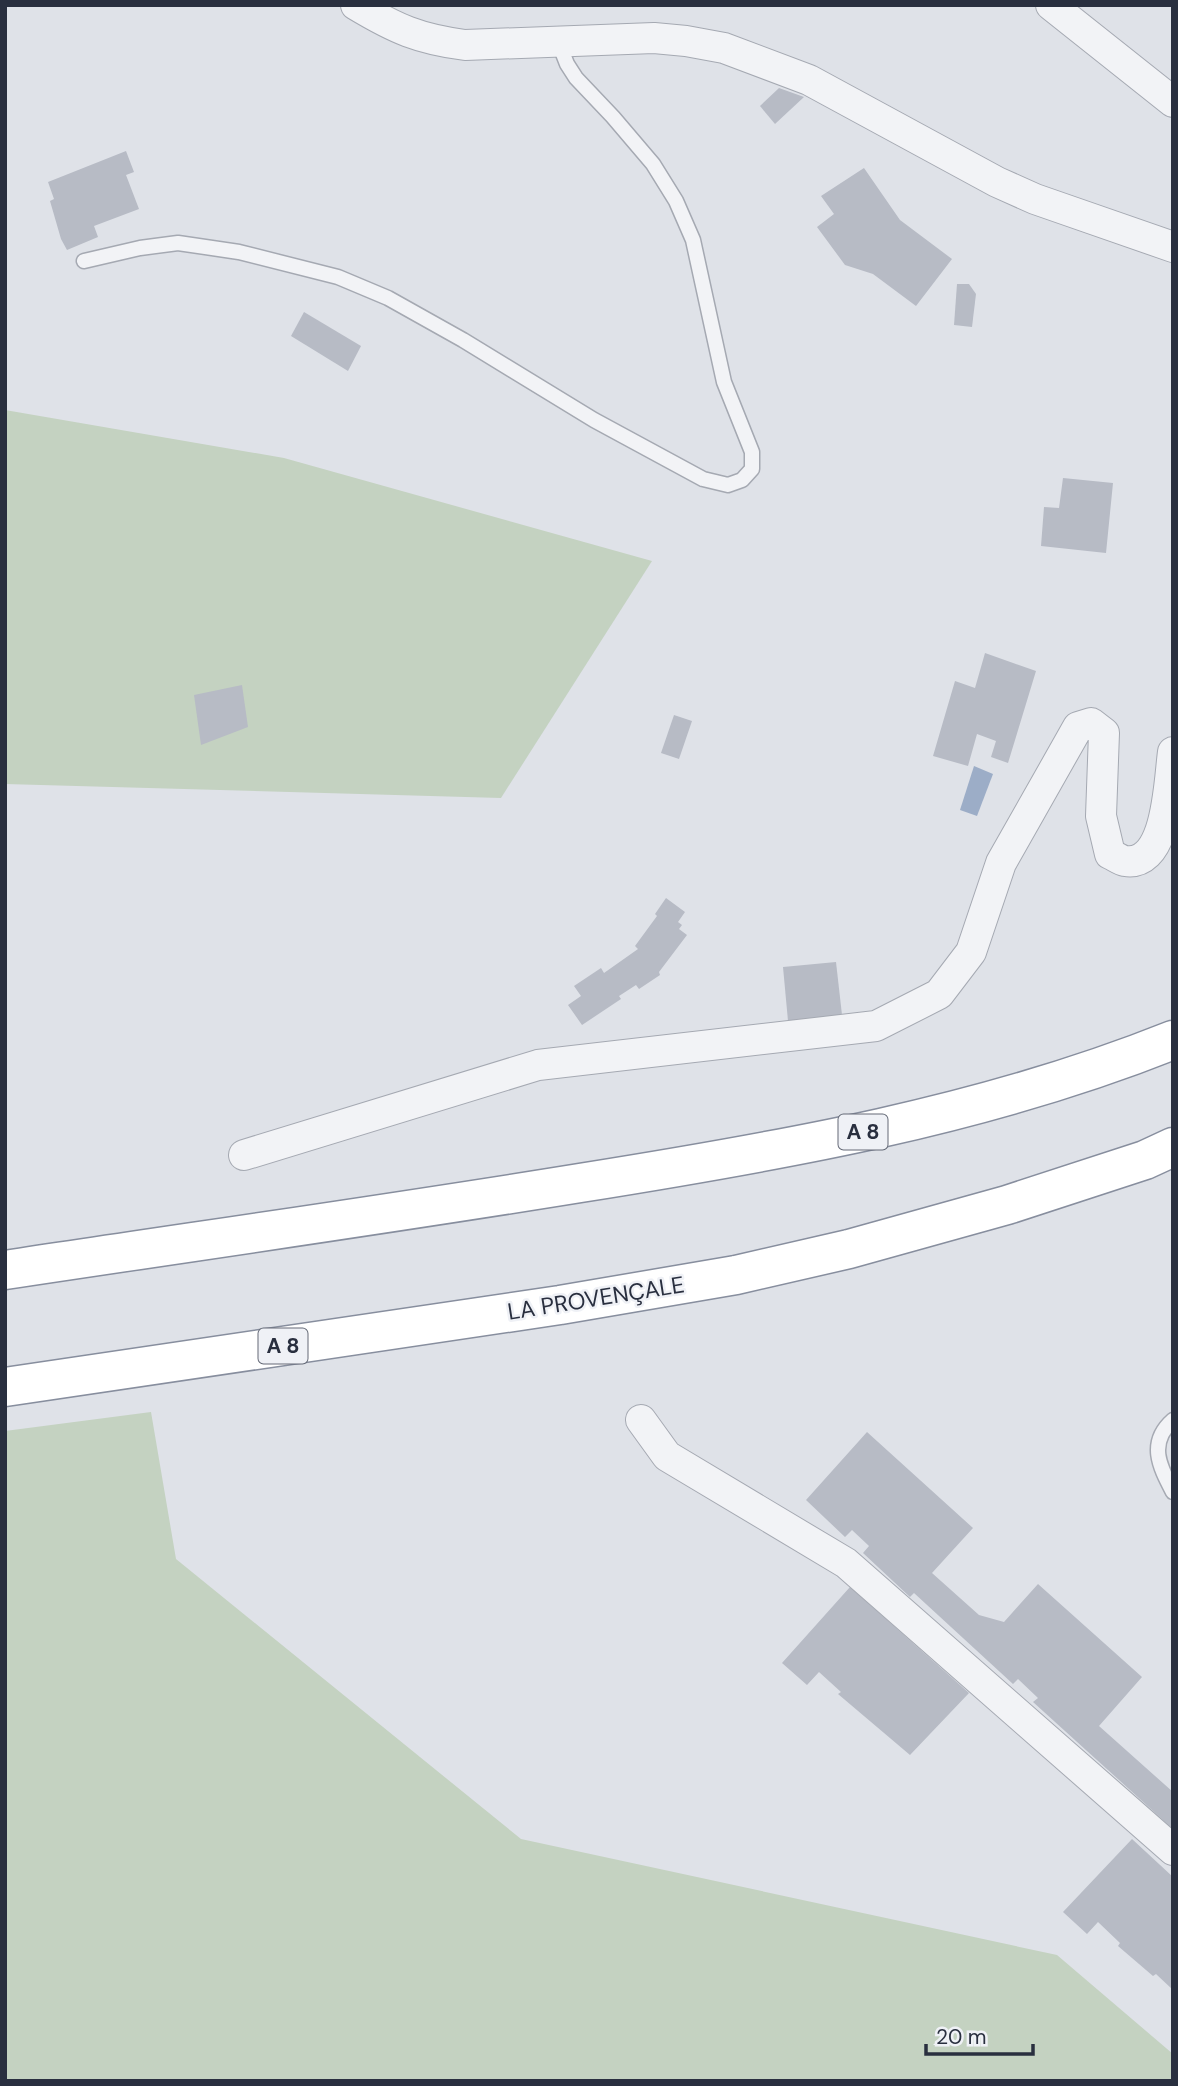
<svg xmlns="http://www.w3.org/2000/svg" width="1178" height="2086" viewBox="0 0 1178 2086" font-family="'DM Sans',sans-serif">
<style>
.green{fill:#c4d2c1}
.water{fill:#9cadc7}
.building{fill:#b7bbc5}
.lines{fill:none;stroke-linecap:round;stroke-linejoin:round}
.lane-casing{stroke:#a5a9b2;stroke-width:17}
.street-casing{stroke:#a5a9b2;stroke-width:32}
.highway-casing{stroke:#878e9e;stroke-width:41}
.lane{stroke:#f2f3f6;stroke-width:14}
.street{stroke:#f2f3f6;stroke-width:30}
.highway{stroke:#fff;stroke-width:38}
.labels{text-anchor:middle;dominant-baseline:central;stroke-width:5;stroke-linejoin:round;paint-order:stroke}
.shield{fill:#eff1f6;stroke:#646976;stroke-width:2}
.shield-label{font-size:21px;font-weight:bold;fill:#292f3f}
.street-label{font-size:23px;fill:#292f3f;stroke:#eff1f6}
</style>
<rect width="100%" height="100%" fill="#dfe2e8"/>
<g class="green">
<polygon points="5,410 284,458 652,561 501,798 5,784"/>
<polygon points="151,1412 176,1559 521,1839 1057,1955 1173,2054 1173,2081 5,2081 5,1431"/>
</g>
<polygon class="water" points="974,766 993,774 977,816 960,810"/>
<g class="building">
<polygon points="779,88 804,97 775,124 760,106"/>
<polygon points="126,151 134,172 126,175 139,209 94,226 98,237 67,250 61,239 50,201 54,199 48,182"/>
<polygon points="864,168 900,220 952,259 916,306 873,274 845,265 817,227 834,214 821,196"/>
<polygon points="957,284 969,284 976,294 972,327 954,325"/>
<polygon points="304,312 361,346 348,371 291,336"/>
<polygon points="1063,478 1113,483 1106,553 1041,546 1044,507 1059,508"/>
<polygon points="985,653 1036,671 1008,763 991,757 996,741 977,734 968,766 933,756 955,681 975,688"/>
<polygon points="242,685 248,727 201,745 194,695"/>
<polygon points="674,715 692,721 679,759 661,753"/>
<polygon points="666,898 685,912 678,922 682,925 679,929 687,935 659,972 660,975 639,989 636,985 619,996 621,999 582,1025 568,1005 581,996 574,986 601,968 604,973 638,949 635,946 657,916 655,914"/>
<polygon points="836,962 842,1015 788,1021 783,967"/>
<polygon points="867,1432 973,1528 932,1573 979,1615 1004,1622 1038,1584 1142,1677 1099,1726 1173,1792 1173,1829 1033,1702 1038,1698 1018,1679 1013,1684 914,1593 910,1597 863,1553 869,1546 852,1530 845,1537 806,1500"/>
<polygon points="850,1587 969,1693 910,1755 838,1694 841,1692 819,1672 807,1685 782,1663"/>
<polygon points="1132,1839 1173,1877 1173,1990 1156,1974 1153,1976 1118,1946 1120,1943 1098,1922 1087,1934 1063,1912"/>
</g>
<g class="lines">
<g class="lane-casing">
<g id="lane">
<polyline points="84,261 140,248 178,243 239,252 338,277 388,298 463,340 594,420 703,479 728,485 742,480 752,469 752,452 724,382 693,240 676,201 653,164 613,117 576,78 567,64 558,41"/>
<path d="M1173 1420C1147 1443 1160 1467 1173 1492"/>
</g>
</g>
<g class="street-casing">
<g id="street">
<path d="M356 5C396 29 419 39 465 45L654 38 686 41 724 48 809 80 997 182 1035 199 1173 247"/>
<polyline points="1051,5 1173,102"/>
<path d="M244 1155 538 1065 876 1026 939 994 971 952 1001 863 1078 727 1091 723 1104 733 1101 816 1110 854C1115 856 1120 860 1125 861 1168 868 1169 780 1173 752"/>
<polyline points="641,1420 667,1456 846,1563 1173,1850"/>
</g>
</g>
<g class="highway-casing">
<g id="highway">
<path d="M5 1270C197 1241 389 1214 580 1183 781 1151 983 1116 1173 1040"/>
<polyline points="5,1387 560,1305 736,1275 849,1249 1007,1205 1145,1160 1173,1147"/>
</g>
</g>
<use href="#lane" class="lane"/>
<use href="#street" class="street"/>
<use href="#highway" class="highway"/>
</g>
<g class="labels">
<g class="shield">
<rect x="838.5" y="1114.5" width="49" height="35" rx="5"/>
<rect x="258.5" y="1328.5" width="49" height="35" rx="5"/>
</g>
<g class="shield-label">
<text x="863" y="1132">A 8</text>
<text x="283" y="1346">A 8</text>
</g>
<g class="street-label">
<text transform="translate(596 1298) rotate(-9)">LA PROVENÇALE</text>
</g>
</g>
<rect width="1178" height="2086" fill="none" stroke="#292f3f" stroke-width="14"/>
<path d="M926 2044v10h107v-10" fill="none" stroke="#292f3f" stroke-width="3.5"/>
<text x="936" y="2044" font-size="21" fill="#292f3f" stroke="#eff1f6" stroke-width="5" paint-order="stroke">20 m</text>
</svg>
